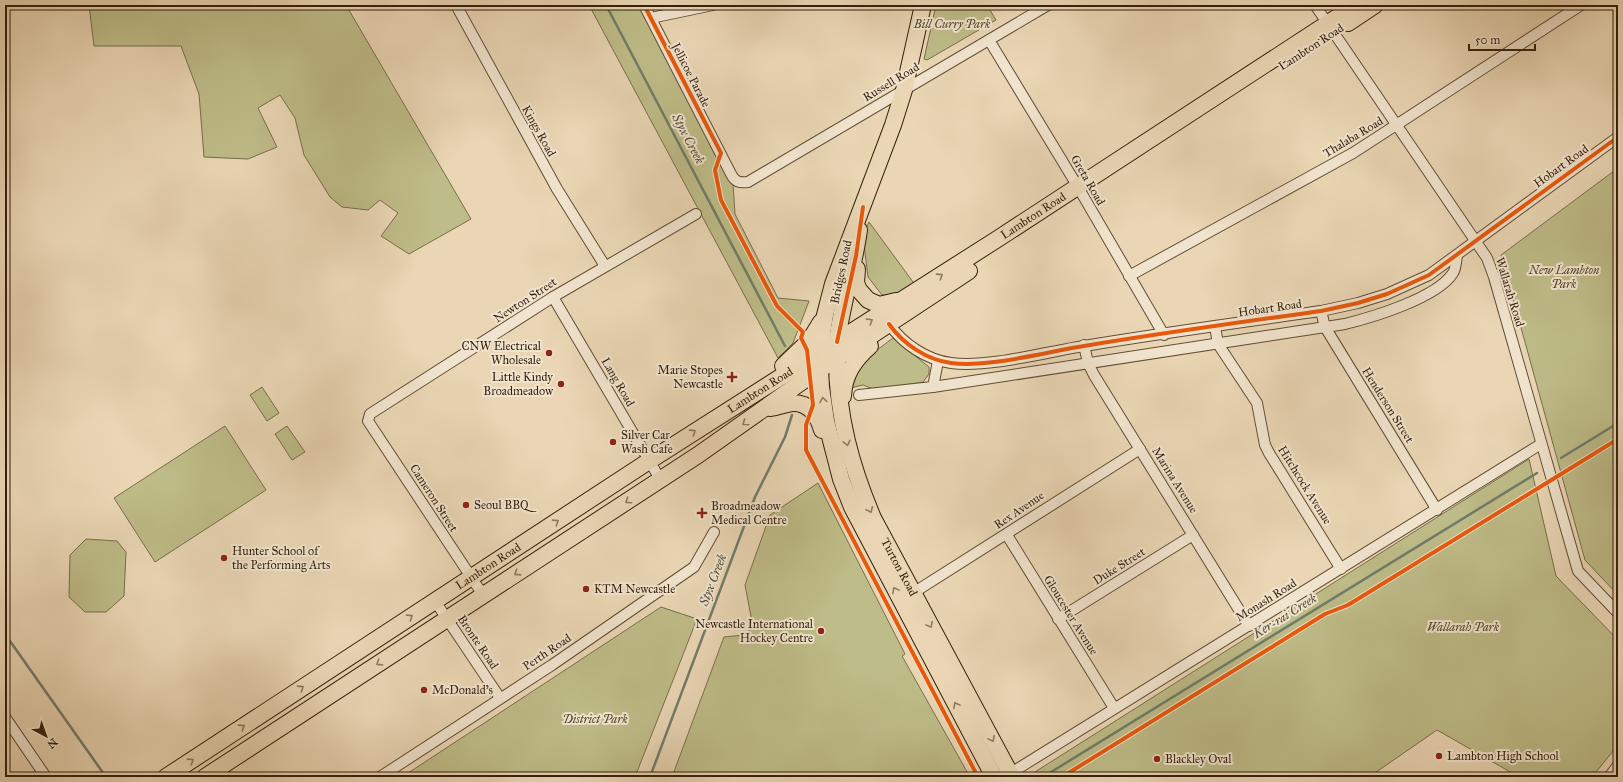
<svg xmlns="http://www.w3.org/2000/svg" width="1623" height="782" viewBox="0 0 1623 782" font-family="'IM FELL Great Primer',serif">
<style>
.green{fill:#bebc88;stroke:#786e4a}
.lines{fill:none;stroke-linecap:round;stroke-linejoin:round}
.stream{stroke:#707c69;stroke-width:2.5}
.minor-casing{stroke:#614d35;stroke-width:12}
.primary-casing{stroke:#331f0b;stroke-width:18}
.minor{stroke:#f1e4ce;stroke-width:10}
.primary{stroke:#ead6b4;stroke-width:16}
.cycleway-casing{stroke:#f1e4ce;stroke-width:6}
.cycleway{stroke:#e8590c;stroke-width:4}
.oneway{stroke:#8e7a60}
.poi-dot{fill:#8f2418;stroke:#f1e4ce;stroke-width:1.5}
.labels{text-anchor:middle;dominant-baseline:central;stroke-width:4;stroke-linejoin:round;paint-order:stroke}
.park-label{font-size:12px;font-style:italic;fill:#56462a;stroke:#f1e4ce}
.street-label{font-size:12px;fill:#331f0b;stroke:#f1e4ce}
.poi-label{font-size:12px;fill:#331f0b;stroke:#f1e4ce;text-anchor:start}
.water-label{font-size:13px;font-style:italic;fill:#524e3a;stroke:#f1e4ce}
</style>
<rect width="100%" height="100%" fill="#ead6b4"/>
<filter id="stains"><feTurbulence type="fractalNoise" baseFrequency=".005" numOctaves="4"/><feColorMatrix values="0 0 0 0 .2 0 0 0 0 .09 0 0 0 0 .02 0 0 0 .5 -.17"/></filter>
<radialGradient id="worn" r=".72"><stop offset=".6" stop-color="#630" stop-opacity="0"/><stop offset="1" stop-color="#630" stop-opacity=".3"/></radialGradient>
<g class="green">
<polygon points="89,5 346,5 471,219 409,254 381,236 398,213 380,200 368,210 342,207 330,197 304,155 295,118 280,95 258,108 277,147 248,159 204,157 199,94 181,46 94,46"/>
<polygon points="589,5 641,5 733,184 735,214 778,298 809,301 793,343 778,358"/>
<polygon points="936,5 987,5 996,20 927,60 924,59"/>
<polygon points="1618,168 1618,595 1585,560 1501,255"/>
<polygon points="869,222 916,286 906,294 882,295 868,277 863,236"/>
<polygon points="893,338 929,367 929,374 923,382 876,390 863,385 850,388 861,362"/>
<polygon points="262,387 279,413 267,421 250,395"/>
<polygon points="225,426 266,490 155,562 114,498"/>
<polygon points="287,426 305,452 292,460 275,434"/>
<polygon points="1529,459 1556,576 1618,640 1618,745 1592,777 1519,777 1437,730 1369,777 1027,777"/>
<polygon points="818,483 905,654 902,656 970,777 672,777 724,637 744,635 753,627 745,585 770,515"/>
<polygon points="86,539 117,541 126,552 124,596 106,612 85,612 69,597 70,555"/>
<polygon points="661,607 697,619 635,777 402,777"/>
</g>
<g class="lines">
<g class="stream">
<polyline points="606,5 785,346"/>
<polyline points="1561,458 1618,423"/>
<polyline points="5,634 106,777"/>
<polyline points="650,777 755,497 785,437 792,415"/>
<polyline points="1043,777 1537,473"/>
</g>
<g class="minor-casing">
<g id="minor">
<polyline points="456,5 557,189 605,266"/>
<path d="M644 5 731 174C735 182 739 183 748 182L1048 5"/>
<polyline points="1315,5 1487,258 1494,277 1578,571 1618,613"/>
<polyline points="651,18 713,5"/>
<polyline points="989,40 1078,187 1164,335"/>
<polyline points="1129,276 1353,153 1581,5"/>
<polyline points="553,297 660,479"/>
<polyline points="1321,311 1325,327 1437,510"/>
<path d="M889 324C903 344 927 360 951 363 988 368 1046 352 1084 346 1162 333 1242 322 1321 311L1358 303 1387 294 1429 275 1618 137"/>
<polyline points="1215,326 1218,344 1257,403 1265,445 1269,453 1341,569"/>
<polyline points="1084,345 1088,363 1094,375 1249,626"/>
<polyline points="933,387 938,361"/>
<path d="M859 395 933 387 1345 324C1373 317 1437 298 1453 273 1456 269 1456 261 1457 255"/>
<polyline points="1007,535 1114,708"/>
<polyline points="913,593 1140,449"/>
<polyline points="483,595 368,421 370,414 553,297 696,214"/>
<polyline points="435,601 500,698"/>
<polyline points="1058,619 1193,535"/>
<polyline points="5,717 46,777"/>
<polyline points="1006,776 1541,444"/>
<polyline points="380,777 552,665 694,567 714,532"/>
<polyline points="1609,777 1618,765"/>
</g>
</g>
<g class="primary-casing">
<g id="primary">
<polyline points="923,5 904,90 893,125 833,284 825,315 819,353 821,387 826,421 841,479 852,507 994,777"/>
<polyline points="1348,23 1375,5"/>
<path id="s1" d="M859 230C854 267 842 303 837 341 836 347 837 353 837 359 837 415 851 466 873 518L1012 777"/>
<polyline points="857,269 856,283 859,290 868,300 879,305 896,301"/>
<polyline points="783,366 810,340 821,322"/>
<path d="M843 396C844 375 854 360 870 346"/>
<path d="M770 408C778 407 785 404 792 403 809 402 818 416 822 430"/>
<path id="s2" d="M166 777 649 461 999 238 1356 5"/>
<polyline points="205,777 698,455 810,376 969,271"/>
</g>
</g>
<use href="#minor" class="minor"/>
<use href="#primary" class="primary"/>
<g class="cycleway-casing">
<g id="cycleway">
<polyline points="644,5 721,153 715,170 721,200 777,306 803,332 801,338 807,350 813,405 806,425 806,450 978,777"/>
<path d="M889 324C903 344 927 360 951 363 988 368 1046 352 1084 346 1162 333 1242 322 1321 311L1358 303 1387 294 1429 275 1618 137"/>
<polyline points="837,342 856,256 863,207"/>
<polyline points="1062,777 1325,614 1348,605 1618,439"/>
</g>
</g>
<use href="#cycleway" class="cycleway"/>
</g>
<defs><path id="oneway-chevron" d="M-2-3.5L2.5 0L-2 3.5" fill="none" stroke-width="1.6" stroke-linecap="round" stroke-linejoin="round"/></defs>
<g class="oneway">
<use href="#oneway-chevron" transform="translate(940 276) rotate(-33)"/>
<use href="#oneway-chevron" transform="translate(870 321) rotate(-32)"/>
<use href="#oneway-chevron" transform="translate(823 400) rotate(-99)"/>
<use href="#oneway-chevron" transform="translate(745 423) rotate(145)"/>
<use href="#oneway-chevron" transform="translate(693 432) rotate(-33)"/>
<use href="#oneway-chevron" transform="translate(847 443) rotate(76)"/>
<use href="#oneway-chevron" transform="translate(628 501) rotate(146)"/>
<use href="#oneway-chevron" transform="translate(870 510) rotate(66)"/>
<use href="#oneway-chevron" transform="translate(556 522) rotate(-33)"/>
<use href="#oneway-chevron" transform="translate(517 573) rotate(147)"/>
<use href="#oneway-chevron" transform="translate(895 590) rotate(-118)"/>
<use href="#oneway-chevron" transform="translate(410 617) rotate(-33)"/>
<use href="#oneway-chevron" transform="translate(930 625) rotate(62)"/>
<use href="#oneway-chevron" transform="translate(379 663) rotate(147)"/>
<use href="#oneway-chevron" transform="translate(301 688) rotate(-33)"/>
<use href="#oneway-chevron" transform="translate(956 705) rotate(-118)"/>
<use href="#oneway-chevron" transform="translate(242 727) rotate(-33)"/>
<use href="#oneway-chevron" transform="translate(992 739) rotate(62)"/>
<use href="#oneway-chevron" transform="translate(191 761) rotate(-33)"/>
</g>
<g class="poi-dot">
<circle cx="549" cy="353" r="4"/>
<path d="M730 371h4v4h4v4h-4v4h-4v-4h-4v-4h4z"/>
<circle cx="561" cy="384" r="4"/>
<circle cx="613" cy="442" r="4"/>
<circle cx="466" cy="505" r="4"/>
<path d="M700 507h4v4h4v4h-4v4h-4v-4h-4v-4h4z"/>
<circle cx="224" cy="558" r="4"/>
<circle cx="586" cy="589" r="4"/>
<circle cx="821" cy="631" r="4"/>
<circle cx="424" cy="690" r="4"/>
<circle cx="1439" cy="756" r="4"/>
<circle cx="1157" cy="759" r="4"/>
</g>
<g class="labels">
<g class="park-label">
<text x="952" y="24">Bill Curry Park</text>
<text x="1564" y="270">New Lambton<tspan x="1564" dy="14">Park</tspan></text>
<text x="1463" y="627">Wallarah Park</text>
<text x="595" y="719">District Park</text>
</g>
<g class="street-label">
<text transform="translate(1311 47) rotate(-33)">Lambton Road</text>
<text transform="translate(691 75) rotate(63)">Jellicoe Parade</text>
<text transform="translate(891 82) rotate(-31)">Russell Road</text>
<text transform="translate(539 131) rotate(61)">Kings Road</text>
<text transform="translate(1353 137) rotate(-31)">Thalaba Road</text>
<text transform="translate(1561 166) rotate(-36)">Hobart Road</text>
<text transform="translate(1088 180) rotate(60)">Greta Road</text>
<text stroke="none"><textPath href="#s2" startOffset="1033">Lambton Road</textPath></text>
<text transform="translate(841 272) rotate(-78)">Bridges Road</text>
<text transform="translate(1510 292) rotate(73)">Wallarah Road</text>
<text transform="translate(525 300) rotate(-33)">Newton Street</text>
<text transform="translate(1270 308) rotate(-8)">Hobart Road</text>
<text transform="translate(618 382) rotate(60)">Lang Road</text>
<text stroke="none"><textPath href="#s2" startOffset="709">Lambton Road</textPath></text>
<text transform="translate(1388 405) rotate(58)">Henderson Street</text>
<text transform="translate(1175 480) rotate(58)">Marina Avenue</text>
<text transform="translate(1305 485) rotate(58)">Hitchcock Avenue</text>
<text transform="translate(434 498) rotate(57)">Cameron Street</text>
<text transform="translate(1019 510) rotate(-34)">Rex Avenue</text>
<text stroke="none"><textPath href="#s2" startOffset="385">Lambton Road</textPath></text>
<text transform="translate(1119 566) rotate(-32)">Duke Street</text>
<text stroke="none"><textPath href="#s1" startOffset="351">Turton Road</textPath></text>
<text transform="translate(1266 600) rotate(-32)">Monash Road</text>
<text transform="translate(1071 615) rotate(58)">Gloucester Avenue</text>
<text transform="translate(478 642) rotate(56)">Bronte Road</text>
<text transform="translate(547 652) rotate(-34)">Perth Road</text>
</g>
<g class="poi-label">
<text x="541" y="346" text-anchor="end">CNW Electrical<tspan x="541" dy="14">Wholesale</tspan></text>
<text x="723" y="370" text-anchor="end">Marie Stopes<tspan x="723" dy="14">Newcastle</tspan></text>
<text x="553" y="377" text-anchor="end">Little Kindy<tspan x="553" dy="14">Broadmeadow</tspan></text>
<text x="621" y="435">Silver Car<tspan x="621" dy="14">Wash Cafe</tspan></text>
<text x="474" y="505">Seoul BBQ</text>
<text x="711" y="506">Broadmeadow<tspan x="711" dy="14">Medical Centre</tspan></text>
<text x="232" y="551">Hunter School of<tspan x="232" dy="14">the Performing Arts</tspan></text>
<text x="594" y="589">KTM Newcastle</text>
<text x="813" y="624" text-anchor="end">Newcastle International<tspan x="813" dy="14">Hockey Centre</tspan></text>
<text x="432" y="690">McDonald's</text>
<text x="1447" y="756">Lambton High School</text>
<text x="1165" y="759">Blackley Oval</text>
</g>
<g class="water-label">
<text transform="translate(688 139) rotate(62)">Styx Creek</text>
<text transform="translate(713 580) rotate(-69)">Styx Creek</text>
<text transform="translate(1285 616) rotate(-32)">Ker-rai Creek</text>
</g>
</g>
<rect width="1623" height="782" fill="none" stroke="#ead6b4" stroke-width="20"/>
<rect x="6" y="6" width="1611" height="770" fill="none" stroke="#331f0b" stroke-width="2"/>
<rect x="10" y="10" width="1603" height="762" fill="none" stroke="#331f0b"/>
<g transform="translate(46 736) rotate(139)" stroke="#f1e4ce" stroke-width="3" paint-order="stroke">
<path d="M0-3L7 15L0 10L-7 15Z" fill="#331f0b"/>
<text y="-6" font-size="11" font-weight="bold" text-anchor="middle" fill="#331f0b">N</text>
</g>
<path d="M1469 44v6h66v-6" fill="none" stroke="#331f0b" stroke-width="2"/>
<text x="1475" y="44" font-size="12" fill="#331f0b" stroke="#f1e4ce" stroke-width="3" paint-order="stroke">50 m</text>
<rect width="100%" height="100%" filter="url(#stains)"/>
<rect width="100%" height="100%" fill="url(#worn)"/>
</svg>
